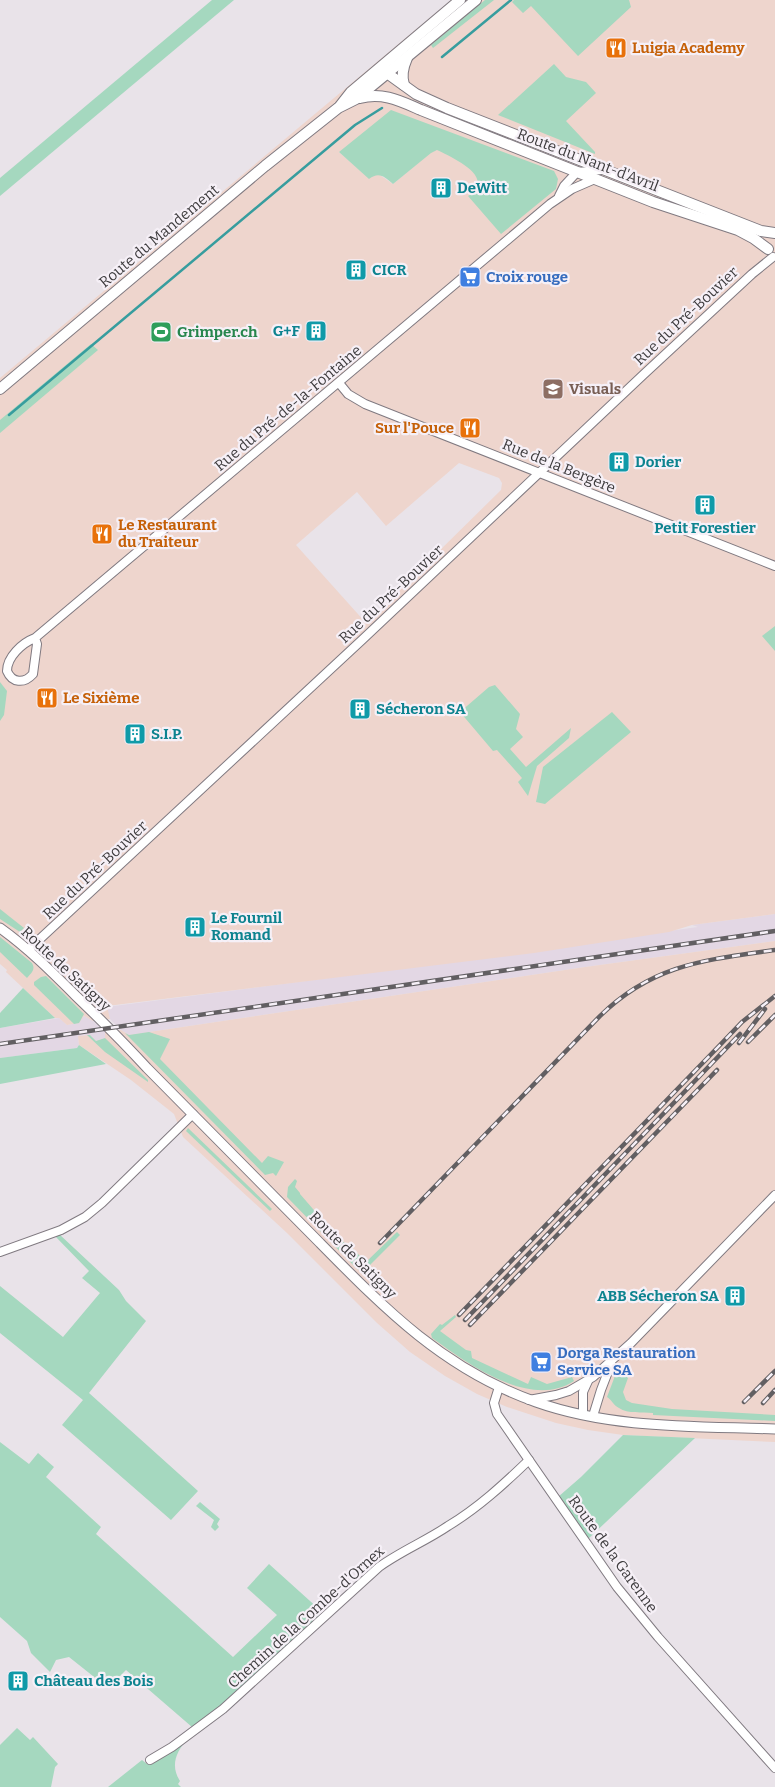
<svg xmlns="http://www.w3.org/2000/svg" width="775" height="1787" viewBox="0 0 775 1787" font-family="Bitter,serif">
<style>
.built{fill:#e3d7e4}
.industrial{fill:#eed5cd;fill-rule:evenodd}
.green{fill:#a5d8bf}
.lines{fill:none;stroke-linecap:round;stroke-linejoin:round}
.stream{stroke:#379d9e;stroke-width:2.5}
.minor-casing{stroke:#807a81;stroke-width:10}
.tertiary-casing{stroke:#807a81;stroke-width:11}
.secondary-casing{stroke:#807a81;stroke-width:12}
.minor{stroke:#fff;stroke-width:8}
.tertiary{stroke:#fff;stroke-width:9}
.secondary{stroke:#fff;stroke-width:10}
.rail-casing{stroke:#625f62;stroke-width:4.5}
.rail{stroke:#f6f0f7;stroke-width:2.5;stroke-dasharray:8;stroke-linecap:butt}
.labels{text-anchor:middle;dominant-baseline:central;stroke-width:4.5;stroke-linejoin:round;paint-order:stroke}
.food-label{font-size:15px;font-weight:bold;fill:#c56008;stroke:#f6f0f7;text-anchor:start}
.street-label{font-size:15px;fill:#3d3b3d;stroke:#f6f0f7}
.culture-label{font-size:15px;font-weight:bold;fill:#0d838f;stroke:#f6f0f7;text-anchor:start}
.shop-label{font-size:15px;font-weight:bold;fill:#366cbe;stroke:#f6f0f7;text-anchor:start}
.leisure-label{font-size:15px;font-weight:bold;fill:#27864d;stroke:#f6f0f7;text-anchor:start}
.education-label{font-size:15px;font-weight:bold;fill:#785e54;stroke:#f6f0f7;text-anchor:start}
</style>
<rect width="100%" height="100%" fill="#e9e3e9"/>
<g class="built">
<polygon points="775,914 775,941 585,967 129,1035 121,1030 110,1019 106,1007 366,973 698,927 692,925"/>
<polygon points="84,1016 93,1021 105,1032 105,1038 96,1041 90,1035 78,1036 79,1045 77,1048 0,1058 0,1028 59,1018 67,1025 78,1023"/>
</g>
<g class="industrial">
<path d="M451 0H775V914L692 925 669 932 534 953 107 1006 110 1019 93 1021 84 1016 79 1023 67 1025 59 1018H55L6 972 7 970 0 964V378ZM437 150 431 152 393 184 380 175 376 174 369 178 339 152ZM459 463 499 478 502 483 501 490 366 623 296 545 357 492 386 526Z"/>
<polygon points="775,941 775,1442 623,1435 588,1430 556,1423 507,1407 477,1394 445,1376 410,1352 377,1323 287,1233 183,1137 174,1114 131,1080 79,1045 78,1036 90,1035 96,1041 105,1038 105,1032 121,1030 129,1035 585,967"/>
</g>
<g class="green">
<polygon points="212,0 234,0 0,196 0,178"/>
<polygon points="485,0 494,0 433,48 431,45"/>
<polygon points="514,0 629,0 631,7 578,56 531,6 523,13 512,2"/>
<polygon points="554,64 566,77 586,82 596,93 566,121 595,152 595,154 498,115"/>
<path d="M391 110 554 171 558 179 556 189 501 234 468 196C498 177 451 157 437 150L431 153 393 184C385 177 379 171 369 179L339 152Z"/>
<polygon points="91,344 98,350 0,433 0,420"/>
<polygon points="775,626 775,651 762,636"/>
<polygon points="0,682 7,691 4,715 0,721"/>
<polygon points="495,685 520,714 516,729 523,737 510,749 526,767 571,728 569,738 537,766 528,796 518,782 522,778 497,750 493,751 460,712 489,687"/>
<polygon points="612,712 631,732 545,804 536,802 543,767"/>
<polygon points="0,909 24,928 20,932 0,919"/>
<path d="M0 937 32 963C36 970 31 973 27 978L0 952Z"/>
<polygon points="46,976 84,1014 79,1023 74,1024 34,985 34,982 41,977"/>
<polygon points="23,988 55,1018 0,1028 0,1013"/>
<polygon points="149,1032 170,1039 160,1059 262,1163 268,1156 284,1162 276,1176 273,1173 265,1175 125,1033 129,1035"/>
<polygon points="87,1035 90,1035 96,1041 105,1038 148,1080 148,1082 105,1052"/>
<polygon points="79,1045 106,1064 0,1084 0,1058 77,1048"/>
<polygon points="188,1128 272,1209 270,1211 186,1131"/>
<polygon points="295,1179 297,1181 295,1187 300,1193 300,1194 339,1239 352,1248 366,1262 397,1232 400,1235 366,1269 362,1271 357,1269 287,1197 288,1187"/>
<polygon points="59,1234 119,1290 126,1301 146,1321 89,1393 198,1491 171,1520 62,1425 83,1400 0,1333 0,1286 63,1337 100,1293 82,1278 89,1271 55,1236"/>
<path d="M455 1315 456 1317 440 1331 466 1350 471 1351 472 1358 528 1384 531 1377 547 1384 572 1377 574 1381C530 1410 467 1363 432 1338L431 1334 440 1324 442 1325Z"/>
<path d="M618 1368 622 1370 628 1378 623 1392 626 1400 632 1403 672 1409 775 1415V1421L653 1415V1413C642 1412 628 1414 619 1408 613 1405 612 1400 607 1397Z"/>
<polygon points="623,1435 695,1438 588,1539 558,1497 581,1477"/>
<path d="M0 1442 29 1464 38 1453 54 1467 46 1477 101 1527 96 1534 233 1657 277 1615 247 1588 269 1564 320 1610V1617C278 1655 238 1695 192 1727L126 1670 108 1688 69 1657 56 1660 50 1672 31 1653 27 1641 0 1617Z"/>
<polygon points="200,1502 220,1519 217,1524 219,1527 215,1531 211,1527 214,1520 196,1506"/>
<polygon points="17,1728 30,1740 33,1737 58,1764 55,1767 51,1787 0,1787 0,1745"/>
<path d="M188 1739C176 1751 170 1766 180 1781L178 1784 181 1787H108L142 1760 147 1764 150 1760Z"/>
</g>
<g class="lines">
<g class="stream">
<polyline points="442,57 511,0"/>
<polyline points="9,415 355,125 382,108"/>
</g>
<g class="minor-casing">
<g id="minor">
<polyline points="559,196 564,186 577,172 602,170"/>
<polyline points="339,383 348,394 365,404 775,566"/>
<path d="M35 638 37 644 33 674C24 684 12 683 7 671 7 657 22 643 35 638L550 204 572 189 595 179"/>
<polyline points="28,950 363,639 643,375 752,274 773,257"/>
<polyline points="0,1252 61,1230 85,1217 102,1203 193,1114"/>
<polyline points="499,1387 494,1403 497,1414 617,1587 658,1637 775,1768"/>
<polyline points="529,1400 556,1395 569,1391 593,1377 631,1343 775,1195"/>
<polyline points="583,1415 583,1392 588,1381"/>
<polyline points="593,1416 601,1390 611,1364"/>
<path d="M150 1760 172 1747 223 1709 379 1567C401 1551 426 1541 448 1526 478 1508 504 1484 529 1460"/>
</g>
</g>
<g class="tertiary-casing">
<path id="tertiary" d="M0 928C28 948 52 972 76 996 100 1019 124 1043 147 1068 205 1127 263 1185 320 1243 386 1310 445 1370 536 1402 612 1429 696 1426 775 1429"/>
</g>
<g class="secondary-casing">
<g id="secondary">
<polyline points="378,70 384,71 416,94 447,108 761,231 775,233"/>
<path d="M404 85C401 76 403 67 407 58"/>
<path d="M360 98C383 92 400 101 421 110L653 202 738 230 753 238 768 249"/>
<polyline points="340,106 351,92 460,0"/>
<polyline points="0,389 265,166 338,108 356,99 476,0"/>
</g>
</g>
<use href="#minor" class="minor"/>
<use href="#tertiary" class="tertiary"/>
<use href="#secondary" class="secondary"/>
<g class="rail-casing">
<g id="rail">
<polyline points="748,1042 775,1015"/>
<polyline points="739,1043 765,1009"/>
<polyline points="0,1044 775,931"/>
<path d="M380 1243 600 1016C653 964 705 960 775 950"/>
<polyline points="459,1315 720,1045 742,1022 775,996"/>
<polyline points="465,1320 740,1034"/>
<polyline points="470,1325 717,1070"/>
<polyline points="744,1402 775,1371"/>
<polyline points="763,1403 775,1390"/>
</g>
</g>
<use href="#rail" class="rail"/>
</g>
<defs>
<g id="restaurant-square" transform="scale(1.125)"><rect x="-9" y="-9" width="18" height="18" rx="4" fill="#e8710a" stroke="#f6f0f7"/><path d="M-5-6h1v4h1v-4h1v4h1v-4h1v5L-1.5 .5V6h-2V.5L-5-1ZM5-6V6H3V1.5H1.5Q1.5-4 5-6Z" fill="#fff"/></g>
<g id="building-square" transform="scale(1.125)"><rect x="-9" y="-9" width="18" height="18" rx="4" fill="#0f9aa8" stroke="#f6f0f7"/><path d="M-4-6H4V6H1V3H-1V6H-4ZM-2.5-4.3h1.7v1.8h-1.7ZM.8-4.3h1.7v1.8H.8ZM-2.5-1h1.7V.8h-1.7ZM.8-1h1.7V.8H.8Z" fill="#fff"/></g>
<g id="supermarket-square" transform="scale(1.125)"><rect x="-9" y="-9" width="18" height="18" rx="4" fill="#3f7fe0" stroke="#f6f0f7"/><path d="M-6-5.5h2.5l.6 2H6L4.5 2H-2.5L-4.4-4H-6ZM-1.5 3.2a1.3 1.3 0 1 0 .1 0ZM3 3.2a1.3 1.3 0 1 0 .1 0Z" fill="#fff"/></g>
<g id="stadium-square" transform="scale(1.125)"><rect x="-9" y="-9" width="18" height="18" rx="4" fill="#2e9e5b" stroke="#f6f0f7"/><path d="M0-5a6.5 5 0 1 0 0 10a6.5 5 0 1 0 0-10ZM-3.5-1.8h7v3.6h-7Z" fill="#fff"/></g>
<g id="school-square" transform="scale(1.125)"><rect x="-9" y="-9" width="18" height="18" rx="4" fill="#8d6e63" stroke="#f6f0f7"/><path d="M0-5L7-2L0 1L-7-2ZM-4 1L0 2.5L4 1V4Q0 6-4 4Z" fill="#fff"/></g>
</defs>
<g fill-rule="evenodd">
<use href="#restaurant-square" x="616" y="48"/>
<use href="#building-square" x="441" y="188"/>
<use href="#building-square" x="356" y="270"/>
<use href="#supermarket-square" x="470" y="277"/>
<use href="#building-square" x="316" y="331"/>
<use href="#stadium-square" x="161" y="332"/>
<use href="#school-square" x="553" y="389"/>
<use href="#restaurant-square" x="470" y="428"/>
<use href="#building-square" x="619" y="462"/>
<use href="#building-square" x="705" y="505"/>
<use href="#restaurant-square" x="102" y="534"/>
<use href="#restaurant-square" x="47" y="698"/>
<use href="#building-square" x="360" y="709"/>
<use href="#building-square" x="135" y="734"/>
<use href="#building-square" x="195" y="927"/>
<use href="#building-square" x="735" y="1296"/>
<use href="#supermarket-square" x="541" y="1362"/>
<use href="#building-square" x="18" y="1681"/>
</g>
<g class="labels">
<g class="food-label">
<text x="632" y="48">Luigia Academy</text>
<text x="454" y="428" text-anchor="end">Sur l'Pouce</text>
<text x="118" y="525">Le Restaurant<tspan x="118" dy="17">du Traiteur</tspan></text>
<text x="63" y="698">Le Sixième</text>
</g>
<g class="street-label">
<text transform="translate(588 160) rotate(21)">Route du Nant-d'Avril</text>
<text transform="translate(159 236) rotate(-40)">Route du Mandement</text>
<text transform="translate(686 316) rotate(-43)">Rue du Pré-Bouvier</text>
<text transform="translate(288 408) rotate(-40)">Rue du Pré-de-la-Fontaine</text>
<text transform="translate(559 466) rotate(22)">Rue de la Bergère</text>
<text transform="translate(391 594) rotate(-43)">Rue du Pré-Bouvier</text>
<text transform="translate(95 870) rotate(-43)">Rue du Pré-Bouvier</text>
<text transform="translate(66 969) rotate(43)">Route de Satigny</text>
<text transform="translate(353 1255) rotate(45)">Route de Satigny</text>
<text transform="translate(613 1554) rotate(54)">Route de la Garenne</text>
<text transform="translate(306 1617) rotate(-42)">Chemin de la Combe-d'Ornex</text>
</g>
<g class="culture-label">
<text x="457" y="188">DeWitt</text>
<text x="372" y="270">CICR</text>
<text x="300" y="331" text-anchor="end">G+F</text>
<text x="635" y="462">Dorier</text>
<text x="705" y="528" text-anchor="middle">Petit Forestier</text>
<text x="376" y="709">Sécheron SA</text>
<text x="151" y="734">S.I.P.</text>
<text x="211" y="918">Le Fournil<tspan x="211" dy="17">Romand</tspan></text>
<text x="719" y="1296" text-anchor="end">ABB Sécheron SA</text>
<text x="34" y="1681">Château des Bois</text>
</g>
<g class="shop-label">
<text x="486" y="277">Croix rouge</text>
<text x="557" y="1353">Dorga Restauration<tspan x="557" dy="17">Service SA</tspan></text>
</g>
<g class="leisure-label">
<text x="177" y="332">Grimper.ch</text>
</g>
<g class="education-label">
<text x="569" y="389">Visuals</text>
</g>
</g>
</svg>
